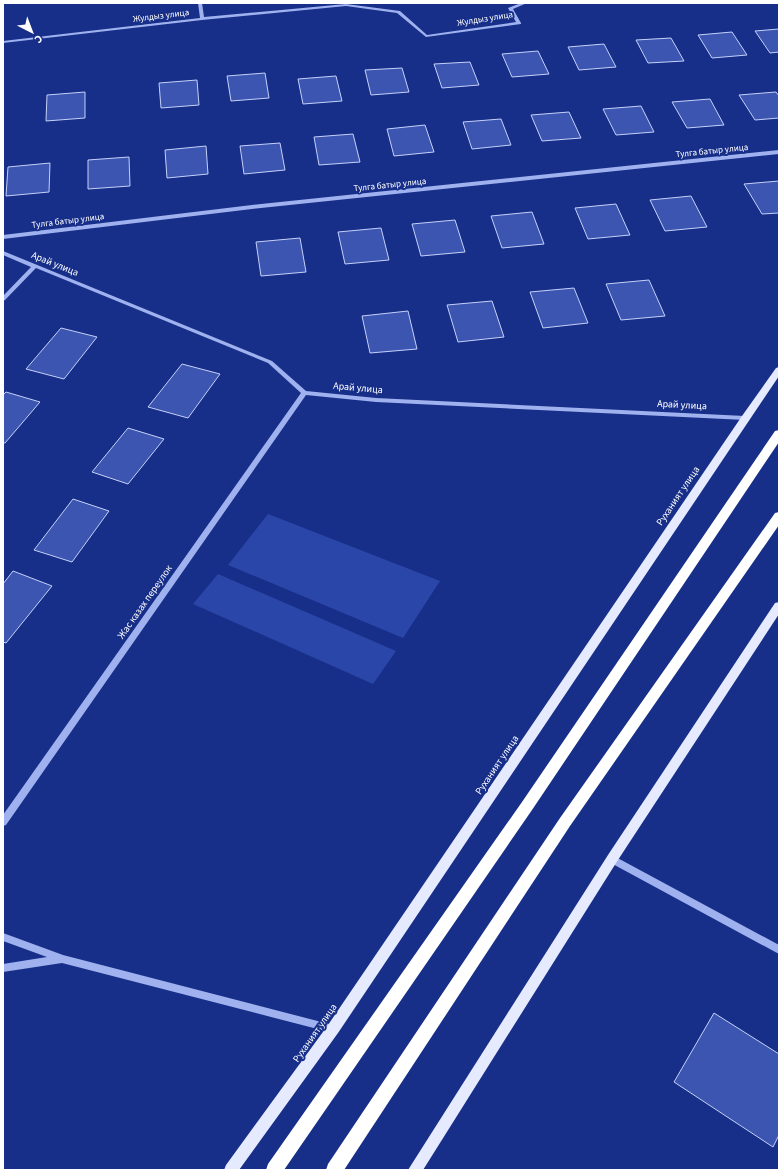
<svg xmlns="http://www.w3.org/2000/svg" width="782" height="1173" viewBox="0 0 782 1173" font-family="'Source Sans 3',sans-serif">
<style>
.green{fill:#2a46a8}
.building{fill:#3b55b1;stroke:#c5d1fa}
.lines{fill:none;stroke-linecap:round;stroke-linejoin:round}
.minor{fill:#9fb1ee;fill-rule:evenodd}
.major{fill:#e6eaff;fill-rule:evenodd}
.highway{fill:#fff;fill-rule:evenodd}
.labels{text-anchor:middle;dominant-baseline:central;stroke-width:4;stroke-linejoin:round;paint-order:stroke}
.far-street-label{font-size:9px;fill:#fff;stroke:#172f89}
.street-label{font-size:10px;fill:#fff;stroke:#172f89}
</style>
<rect width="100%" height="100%" fill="#172f89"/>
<g class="green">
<polygon points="268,514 440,581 403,638 228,565"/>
<polygon points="218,574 396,651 373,684 193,604"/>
</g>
<g class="building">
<polygon points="779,29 779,52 770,53 755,31"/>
<polygon points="732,32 747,55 712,58 698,35"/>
<polygon points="671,38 684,61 648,63 636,40"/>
<polygon points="604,44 616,67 579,70 568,47"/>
<polygon points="538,51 549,74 512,77 502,54"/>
<polygon points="470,62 479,85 442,88 434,64"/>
<polygon points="402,68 409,92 371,95 365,70"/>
<polygon points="265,73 269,98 231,101 227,76"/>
<polygon points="336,76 342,101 303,104 298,79"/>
<polygon points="197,80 199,105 161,108 159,83"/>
<polygon points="85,92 85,118 46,121 47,95"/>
<polygon points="776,92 779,96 779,118 755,120 739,95"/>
<polygon points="710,99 724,125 687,128 672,102"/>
<polygon points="641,106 654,132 616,135 603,109"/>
<polygon points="569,112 581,138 542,141 531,115"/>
<polygon points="501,119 511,145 472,149 463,122"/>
<polygon points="425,125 434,152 394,156 387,129"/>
<polygon points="353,134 360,162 319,165 314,137"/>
<polygon points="280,143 285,170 244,174 240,146"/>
<polygon points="206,146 208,174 167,178 165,150"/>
<polygon points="129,157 130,186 88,189 88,160"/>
<polygon points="50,163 49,192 6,196 8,167"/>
<polygon points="779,181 779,213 762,214 744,184"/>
<polygon points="691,196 707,227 665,231 650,200"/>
<polygon points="616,204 630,235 588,239 575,208"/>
<polygon points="532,212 544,244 502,248 491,216"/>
<polygon points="455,220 465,252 421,256 412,224"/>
<polygon points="381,228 389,260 345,264 338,232"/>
<polygon points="300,238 306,272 261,276 256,242"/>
<polygon points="649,280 665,316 621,320 606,284"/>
<polygon points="574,288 588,323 543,328 530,292"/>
<polygon points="492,301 504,337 458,342 447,305"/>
<polygon points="408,311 417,349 370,353 362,316"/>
<polygon points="61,328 97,337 64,379 26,369"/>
<polygon points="182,364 220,374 188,418 148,407"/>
<polygon points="6,392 40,402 5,443 3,443 3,395"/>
<polygon points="128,428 164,439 128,484 92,472"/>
<polygon points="73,499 109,511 72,562 34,550"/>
<polygon points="13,571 52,586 6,643 3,642 3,584"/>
<polygon points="714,1013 779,1054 779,1135 773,1147 674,1082"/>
</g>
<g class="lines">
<g class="minor">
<polygon points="198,3 202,3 204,17 346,4 400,11 427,35 516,22 508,8 521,3 527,3 513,9 521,23 521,24 426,37 397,13 346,6 202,20 3,43 3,41 200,18"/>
<polygon points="779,150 779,154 261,208 3,239 3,235 261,204"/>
<polygon points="3,251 272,361 306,391 376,398 745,416 748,418 745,420 376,402 306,395 6,825 3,826 3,815 301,393 268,363 36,268 5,300 3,301 3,296 31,267 3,255"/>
<polygon points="612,855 779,945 779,954 609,862 608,859 609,856"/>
<polygon points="3,933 63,955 333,1025 336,1026 338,1029 336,1032 333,1033 62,963 3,972 3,964 47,957 3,941"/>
</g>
<g class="major">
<polygon points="779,367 779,376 338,1033 239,1170 224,1170 226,1165 328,1025 742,416 776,368"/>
<polygon points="779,602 779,614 616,863 423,1170 408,1170 608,855 775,603"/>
</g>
<g class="highway">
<polygon points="779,430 779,442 532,810 284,1170 266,1170 268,1164 522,802 775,431"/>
<polygon points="779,512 779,525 570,826 344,1170 326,1170 328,1164 560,818 775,513"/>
</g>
</g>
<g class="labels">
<g class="far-street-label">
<text transform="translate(161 16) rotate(-7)">Жулдыз улица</text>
<text transform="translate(485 19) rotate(-9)">Жулдыз улица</text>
<text transform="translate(712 151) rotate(-6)">Тулга батыр улица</text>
<text transform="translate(390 185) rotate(-6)">Тулга батыр улица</text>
<text transform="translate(68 221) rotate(-7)">Тулга батыр улица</text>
</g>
<g class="street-label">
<text transform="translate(55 264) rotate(22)">Арай улица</text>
<text transform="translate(358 388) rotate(5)">Арай улица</text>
<text transform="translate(682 405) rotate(3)">Арай улица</text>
<text transform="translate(678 496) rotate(-56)">Руханият улица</text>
<text transform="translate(145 602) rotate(-55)">Жас казах переулок</text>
<text transform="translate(497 765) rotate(-56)">Руханият улица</text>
<text transform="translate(315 1033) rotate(-55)">Руханият улица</text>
</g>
</g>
<rect width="782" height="1173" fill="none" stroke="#ffffff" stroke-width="8"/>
<g transform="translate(32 32) rotate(138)" stroke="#172f89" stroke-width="3" paint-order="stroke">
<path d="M0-3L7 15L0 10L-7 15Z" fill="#ffffff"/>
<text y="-6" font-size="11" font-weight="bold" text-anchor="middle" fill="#ffffff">С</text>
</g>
</svg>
